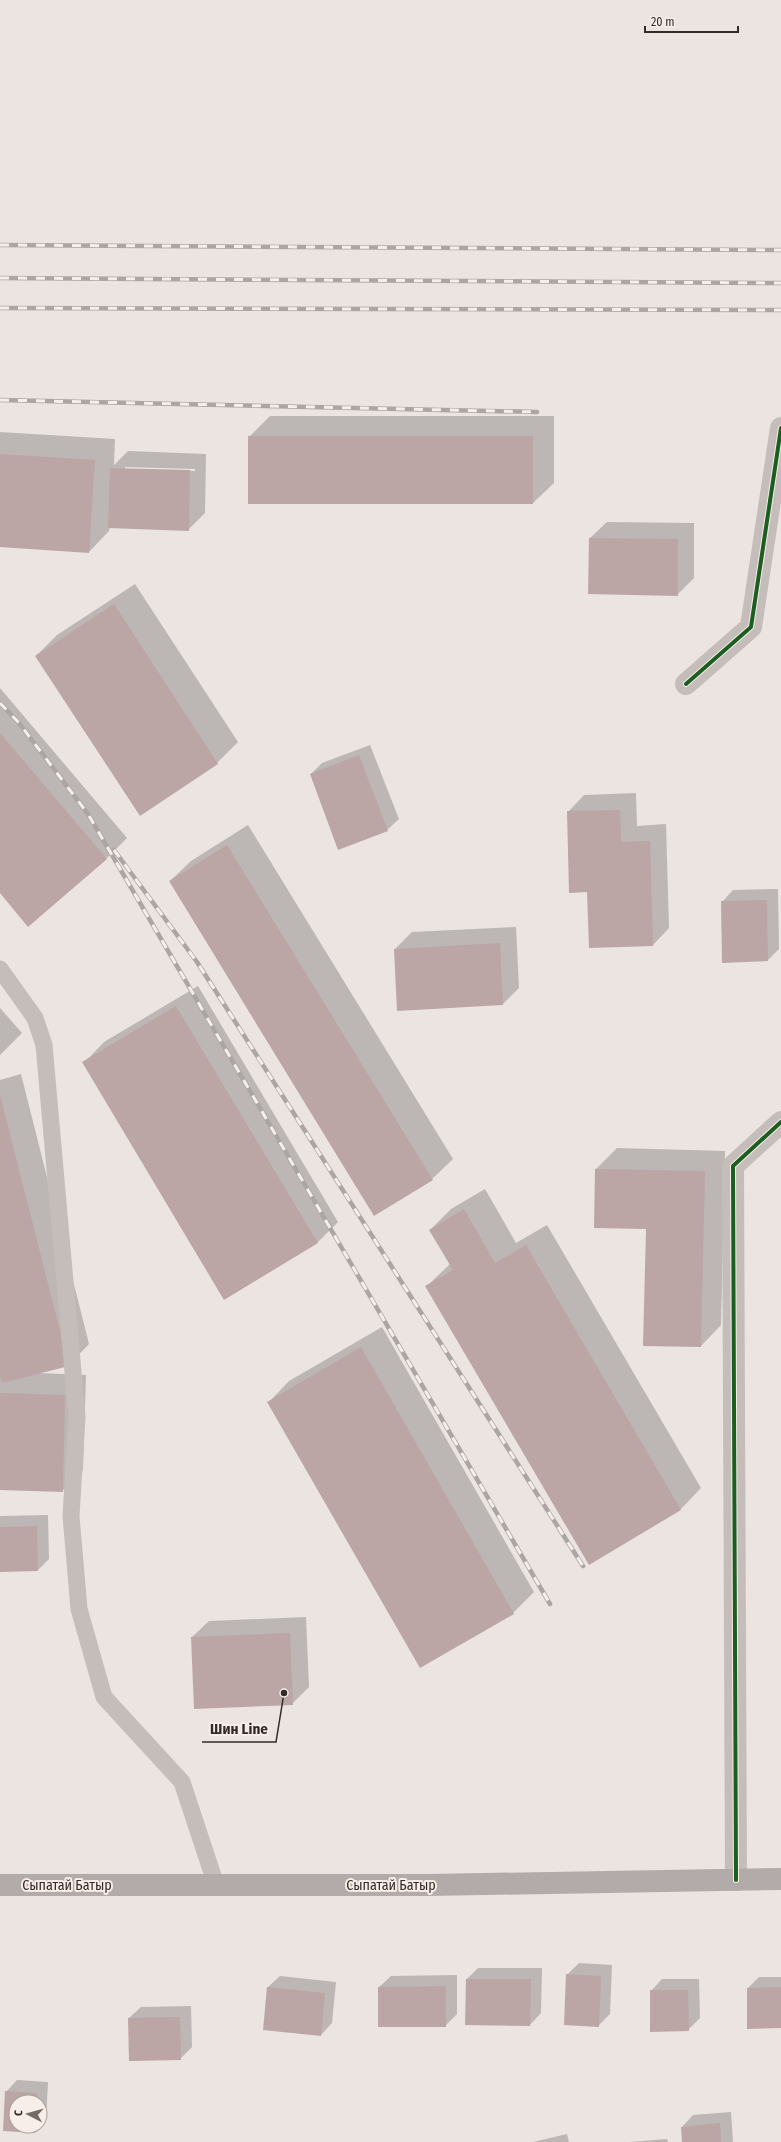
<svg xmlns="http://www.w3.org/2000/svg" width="781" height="2142" viewBox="0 0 781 2142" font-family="'Fira Sans Condensed',sans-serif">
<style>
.shadow{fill:#0003;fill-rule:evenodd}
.building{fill:#bca6a5}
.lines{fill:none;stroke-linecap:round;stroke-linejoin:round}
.service{stroke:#c4bdba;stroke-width:17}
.minor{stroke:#c4bdba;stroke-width:22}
.primary{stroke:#b3aba9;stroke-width:22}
.rail-casing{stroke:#aba6a4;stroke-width:4.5}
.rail{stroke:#f7ede9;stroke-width:3;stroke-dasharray:9;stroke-linecap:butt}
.cycleway-casing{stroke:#f7ede9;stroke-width:6}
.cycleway{stroke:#1b5e20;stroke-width:4}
.labels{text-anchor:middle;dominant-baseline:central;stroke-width:4;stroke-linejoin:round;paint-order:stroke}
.street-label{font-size:14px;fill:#342a29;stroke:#f7ede9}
.leader{fill:none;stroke:#342a29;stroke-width:1.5}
.callout-dot{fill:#342a29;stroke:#f7ede9;stroke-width:1.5}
.callout-label{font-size:15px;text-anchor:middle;font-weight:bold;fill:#342a29;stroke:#f7ede9;stroke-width:4;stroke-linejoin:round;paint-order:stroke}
</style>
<rect width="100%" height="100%" fill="#ebe4e1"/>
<g class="shadow">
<polygon points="270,416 554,416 554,483 533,503 249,437"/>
<path d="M0 432 115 439 114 465 128 451 206 454 205 513 188 530 110 527 109 531 89 552 0 546ZM125 467 195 469V471L125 469Z"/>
<polygon points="607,522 694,523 694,578 677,595 590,538"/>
<polygon points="135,584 238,742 217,763 140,814 36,656 57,635"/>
<polygon points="0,688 127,838 107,858 28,925 0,892"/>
<polygon points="370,745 399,819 387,830 311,774 322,763"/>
<polygon points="636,793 637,826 666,824 669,928 653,945 588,891 568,812 584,795"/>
<polygon points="248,825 453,1159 432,1179 170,881 191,861"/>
<polygon points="778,889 779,949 768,960 722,902 733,890"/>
<polygon points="516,927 519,988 503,1004 398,1010 395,949 412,932"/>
<polygon points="198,986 338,1222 317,1243 84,1063 104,1042"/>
<polygon points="0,1008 22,1033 0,1055"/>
<polygon points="21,1074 89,1344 69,1365 39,1373 86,1375 83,1470 62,1491 0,1489 0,1080"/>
<polygon points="617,1148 725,1151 721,1325 701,1346 647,1228 596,1169"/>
<polygon points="485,1189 516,1243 547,1225 701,1488 681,1509 589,1563 426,1287 450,1264 430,1230 451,1209"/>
<polygon points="382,1327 534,1592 513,1613 420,1666 269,1402 289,1381"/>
<polygon points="48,1515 49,1559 38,1570 0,1571 0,1516"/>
<polygon points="306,1617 309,1687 292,1704 192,1637 209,1621"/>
<polygon points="579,1963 612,1965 610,2014 598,2026 567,1975"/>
<polygon points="478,1968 542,1968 541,2013 530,2025 467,1979"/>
<polygon points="457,1975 457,2014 445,2026 379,1987 391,1976"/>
<polygon points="280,1976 336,1982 332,2023 321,2035 268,1987"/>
<polygon points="759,1977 781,1977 781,2027 748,1988"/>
<polygon points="662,1979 699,1979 700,2018 688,2030 651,1991"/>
<polygon points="191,2006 192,2047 180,2059 129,2018 141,2007"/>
<path d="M17 2080 48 2082 46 2120 35 2132 4 2130 6 2092ZM16 2102H40V2126H16Z"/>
<polygon points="731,2112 733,2142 683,2142 682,2127 693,2115"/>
<polygon points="567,2134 569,2142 532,2142 533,2142"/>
<polygon points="667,2139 668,2142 629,2142"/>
</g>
<g class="building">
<rect x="248" y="436" width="285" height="68"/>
<polygon points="0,454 95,460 89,553 0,547"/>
<polygon points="110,468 190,470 189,531 108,528"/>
<polygon points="589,538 678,539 678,596 588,594"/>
<polygon points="114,604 218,764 140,816 35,656"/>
<polygon points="0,733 107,859 28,927 0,893"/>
<polygon points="359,755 388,831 338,850 310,774"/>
<polygon points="620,810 621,842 650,841 653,946 589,948 587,892 569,893 567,811"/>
<polygon points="227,845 433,1180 374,1216 169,881"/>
<polygon points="767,900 768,961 722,963 721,901"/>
<polygon points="500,943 503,1005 397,1011 394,949"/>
<polygon points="176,1006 318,1243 224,1300 82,1062"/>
<polygon points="0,1095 69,1366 2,1383 0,1376"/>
<polygon points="595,1169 705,1171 701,1347 643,1346 646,1229 594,1228"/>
<polygon points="464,1209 495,1263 526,1245 681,1510 589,1565 425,1286 453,1270 429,1230"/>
<polygon points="361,1347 514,1614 420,1668 267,1402"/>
<polygon points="0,1393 65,1395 63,1492 0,1490"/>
<polygon points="37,1526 38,1571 0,1572 0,1527"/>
<polygon points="290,1633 293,1705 194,1709 191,1637"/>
<polygon points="566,1974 601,1976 599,2027 564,2025"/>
<polygon points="466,1979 531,1979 530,2026 465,2025"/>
<polygon points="446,1986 446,2027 378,2027 378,1987"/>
<polygon points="267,1987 325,1993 321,2036 263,2030"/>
<polygon points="781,1987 781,2028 747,2029 747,1988"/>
<polygon points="650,1990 688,1990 689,2031 650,2032"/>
<polygon points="180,2017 181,2060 129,2061 128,2018"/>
<polygon points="5,2091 37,2093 37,2102 16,2102 16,2126 36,2126 35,2133 3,2131"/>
<polygon points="720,2123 721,2142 682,2142 681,2127"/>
</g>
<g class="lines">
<polyline class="service" points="0,969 35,1018 44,1045 77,1417 71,1516 79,1609 104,1697 182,1782 216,1885"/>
<g class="minor">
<polyline points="686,684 751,627 781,428"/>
<polyline points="736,1880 733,1166 781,1122"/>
</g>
<polyline class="primary" points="0,1885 429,1885 781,1879"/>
<g class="rail-casing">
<g id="rail">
<polyline points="0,245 781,250"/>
<polyline points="0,278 781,283"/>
<polyline points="0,308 781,310"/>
<polyline points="0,400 537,412"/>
<polyline points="0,703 19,723 88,814 550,1604"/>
<polyline points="114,850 197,962 583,1566"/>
</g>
</g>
<use href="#rail" class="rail"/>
<g class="cycleway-casing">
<g id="cycleway">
<polyline points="686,684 751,627 781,428"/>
<polyline points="736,1880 733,1166 781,1122"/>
</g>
</g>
<use href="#cycleway" class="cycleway"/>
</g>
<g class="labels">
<g class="street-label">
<text x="67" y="1885">Сыпатай Батыр</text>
<text x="391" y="1885">Сыпатай Батыр</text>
</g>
</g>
<path class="leader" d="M284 1693L276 1742H202"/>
<circle class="callout-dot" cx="284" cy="1693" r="4"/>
<g class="callout-label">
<text x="239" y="1734">Шин Line</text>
</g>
<g transform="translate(28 2114) rotate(276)"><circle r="19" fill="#f7ede9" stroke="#a99f9c"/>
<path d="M0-3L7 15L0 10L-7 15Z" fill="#746b69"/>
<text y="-6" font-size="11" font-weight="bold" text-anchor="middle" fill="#342a29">С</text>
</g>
<path d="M645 26v6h93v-6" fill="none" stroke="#342a29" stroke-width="2"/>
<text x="651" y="26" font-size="12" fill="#342a29" stroke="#f7ede9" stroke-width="3" paint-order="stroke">20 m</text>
</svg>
